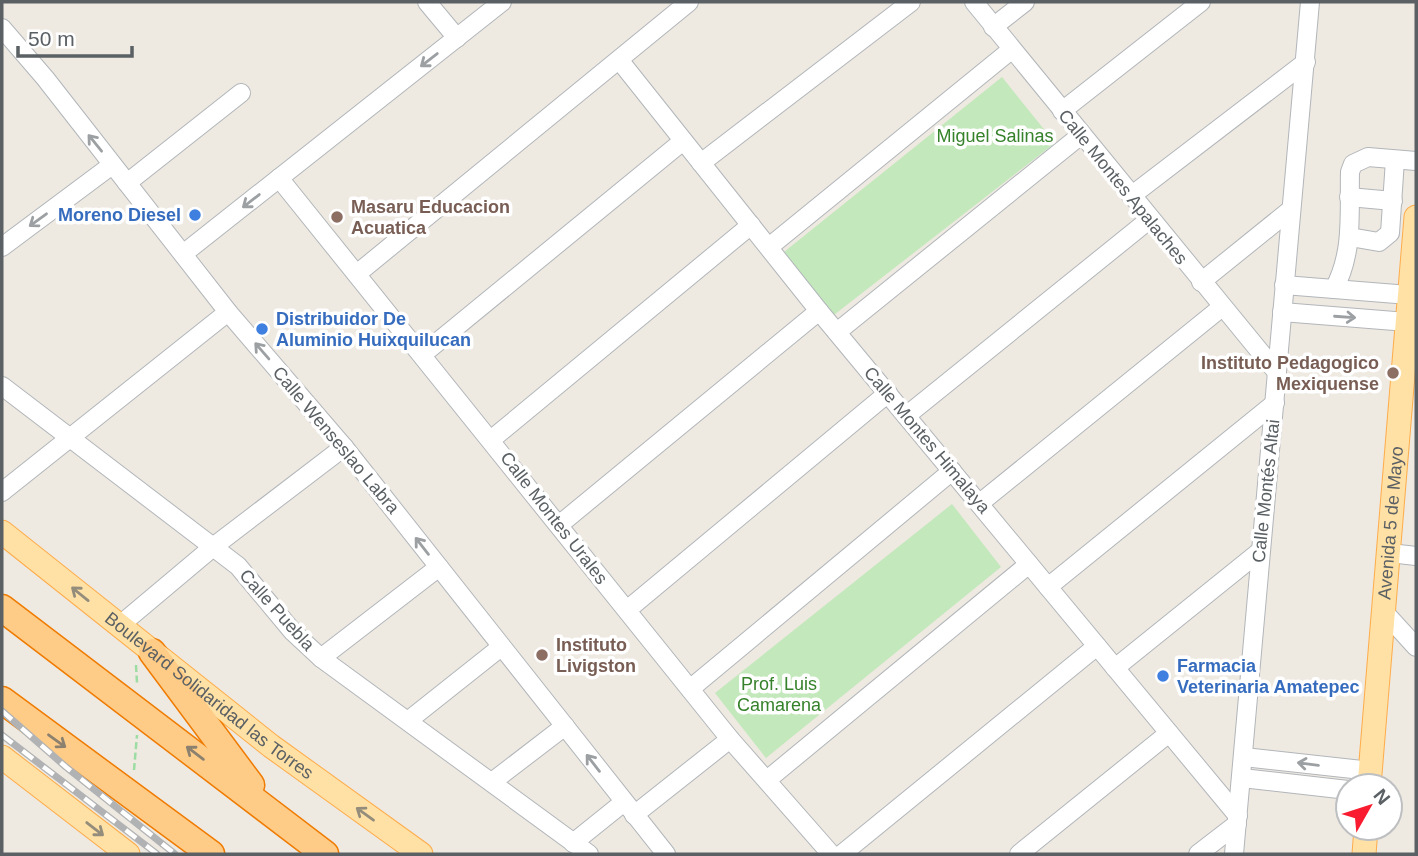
<svg xmlns="http://www.w3.org/2000/svg" width="1418" height="856" viewBox="0 0 1418 856" font-family="Helvetica,sans-serif">
<style>
.green{fill:#c3e8bb}
.lines{fill:none;stroke-linecap:round;stroke-linejoin:round}
.minor-casing{stroke:#b2b6ba;stroke-width:20}
.major-casing{stroke:#feac4a;stroke-width:25}
.highway-casing{stroke:#ef7b00;stroke-width:29}
.path{stroke:#9ddca2;stroke-width:2.5;stroke-dasharray:7 3.5;stroke-linecap:butt}
.minor{stroke:#fff;stroke-width:18}
.major{stroke:#ffe1a5;stroke-width:23}
.highway{stroke:#ffcc87;stroke-width:26}
.rail-casing{stroke:#b1b2b3;stroke-width:7}
.rail{stroke:#fff;stroke-width:4.5;stroke-dasharray:13;stroke-linecap:butt}
.oneway{stroke:#9ca0a2}
.oneway2{stroke:#948d7b}
.oneway3{stroke:#8c806e}
.shop-dot{fill:#3f7fe0;stroke:#fff;stroke-width:2.5}
.education-dot{fill:#8d6e63;stroke:#fff;stroke-width:2.5}
.labels{text-anchor:middle;dominant-baseline:central;stroke-width:7;stroke-linejoin:round;paint-order:stroke}
.park-label{font-size:18px;fill:#36822b;stroke:#fff}
.street-label{font-size:18px;fill:#5a6064;stroke:#fff}
.education-label{font-size:18px;font-weight:bold;fill:#785e54;stroke:#fff;text-anchor:start}
.shop-label{font-size:18px;font-weight:bold;fill:#366cbe;stroke:#fff;text-anchor:start}
</style>
<rect width="100%" height="100%" fill="#eee9e1"/>
<g class="green">
<polygon points="1002,77 1055,143 830,318 779,256"/>
<polygon points="952,504 1001,567 766,758 715,693"/>
</g>
<g class="lines">
<g class="minor-casing">
<g id="minor">
<polyline points="427,2 457,38"/>
<polyline points="974,2 1275,370"/>
<polyline points="993,27 1025,2"/>
<polyline points="2,28 45,78 228,312 344,447 666,854"/>
<polyline points="620,61 819,311 1238,816"/>
<polyline points="1062,111 1201,2"/>
<polyline points="701,163 911,2"/>
<polyline points="279,178 730,739 831,854"/>
<polyline points="127,183 241,93"/>
<polyline points="1131,196 1306,62"/>
<polyline points="1349,197 1393,201"/>
<polyline points="1350,237 1379,242 1390,233 1395,160"/>
<polyline points="2,247 112,165"/>
<polyline points="769,247 1011,50"/>
<polyline points="183,254 502,2"/>
<polyline points="358,273 689,2"/>
<polyline points="1201,282 1289,211"/>
<polyline points="1284,285 1409,295 1416,300"/>
<path d="M1334 289C1354 252 1349 213 1350 172L1353 164 1368 157 1416 161"/>
<polyline points="1282,312 1407,322 1416,319"/>
<polyline points="837,332 1081,135"/>
<polyline points="423,354 683,141"/>
<polyline points="2,386 238,566 293,632 321,658 589,854"/>
<polyline points="906,416 1150,219"/>
<polyline points="492,439 751,225"/>
<polyline points="2,492 228,312"/>
<polyline points="980,503 1222,307"/>
<polyline points="559,525 819,311"/>
<polyline points="1390,553 1416,556"/>
<polyline points="1048,587 1275,403"/>
<polyline points="627,610 888,393"/>
<polyline points="1386,614 1416,647"/>
<polyline points="119,626 213,547 344,447"/>
<polyline points="321,658 439,567"/>
<polyline points="1115,668 1259,552"/>
<polyline points="690,689 952,471"/>
<polyline points="409,720 501,647"/>
<polyline points="1244,757 1371,771"/>
<polyline points="1242,778 1348,790"/>
<polyline points="767,780 1029,564"/>
<polyline points="492,782 565,726"/>
<polyline points="634,815 730,739"/>
<polyline points="573,843 624,802"/>
<polyline points="842,854 1097,646"/>
<polyline points="1019,854 1169,733"/>
<polyline points="1198,854 1237,824"/>
<polyline points="1234,854 1310,2"/>
</g>
</g>
<g class="major-casing">
<g id="major">
<path id="s1" d="M2 532 271 746 421 854"/>
<polyline points="2,757 128,854"/>
<path id="s2" d="M1369 786 1416 217"/>
<polyline points="1364,854 1366,828"/>
</g>
</g>
<g class="highway-casing">
<g id="highway">
<polyline points="2,608 325,854"/>
<polyline points="152,652 251,785"/>
<polyline points="2,700 211,854"/>
</g>
</g>
<g class="path">
<polyline points="136,665 137,683"/>
<polyline points="134,770 137,735"/>
</g>
<use href="#minor" class="minor"/>
<use href="#major" class="major"/>
<use href="#highway" class="highway"/>
<g class="rail-casing">
<g id="rail">
<polyline points="2,711 66,767 175,854"/>
<polyline points="2,735 157,854"/>
</g>
</g>
<use href="#rail" class="rail"/>
</g>
<defs><path id="oneway-shaft" d="M-6 0H5M1.5-3L5.5 0L1.5 3" fill="none" stroke-width="1.6" stroke-linecap="round" stroke-linejoin="round" transform="scale(1.75)"/></defs>
<g class="oneway">
<use href="#oneway-shaft" transform="translate(429 60) rotate(142)"/>
<use href="#oneway-shaft" transform="translate(95 143) rotate(-129)"/>
<use href="#oneway-shaft" transform="translate(251 201) rotate(142)"/>
<use href="#oneway-shaft" transform="translate(38 220) rotate(144)"/>
<use href="#oneway-shaft" transform="translate(1345 317) rotate(4)"/>
<use href="#oneway-shaft" transform="translate(262 351) rotate(-131)"/>
<use href="#oneway-shaft" transform="translate(422 546) rotate(-128)"/>
<use href="#oneway-shaft" transform="translate(593 763) rotate(-128)"/>
<use href="#oneway-shaft" transform="translate(1308 764) rotate(-173)"/>
</g>
<g class="oneway2">
<use href="#oneway-shaft" transform="translate(80 594) rotate(-141)"/>
<use href="#oneway-shaft" transform="translate(365 814) rotate(-144)"/>
<use href="#oneway-shaft" transform="translate(95 829) rotate(38)"/>
</g>
<g class="oneway3">
<use href="#oneway-shaft" transform="translate(57 741) rotate(36)"/>
<use href="#oneway-shaft" transform="translate(195 753) rotate(-143)"/>
</g>
<g class="shop-dot">
<circle cx="195" cy="215" r="7"/>
<circle cx="262" cy="329" r="7"/>
<circle cx="1163" cy="676" r="7"/>
</g>
<g class="education-dot">
<circle cx="337" cy="217" r="7"/>
<circle cx="1393" cy="373" r="7"/>
<circle cx="542" cy="655" r="7"/>
</g>
<g class="labels">
<g class="park-label">
<text x="995" y="136">Miguel Salinas</text>
<text x="779" y="684">Prof. Luis<tspan x="779" dy="21">Camarena</tspan></text>
</g>
<g class="street-label">
<text transform="translate(1123 187) rotate(51)">Calle Montes Apalaches</text>
<text transform="translate(336 440) rotate(50)">Calle Wenseslao Labra</text>
<text transform="translate(927 440) rotate(50)">Calle Montes Himalaya</text>
<text transform="translate(1266 491) rotate(-84)">Calle Montés Altai</text>
<text transform="translate(554 518) rotate(52)">Calle Montes Urales</text>
<text stroke="none"><textPath href="#s2" startOffset="264">Avenida 5 de Mayo</textPath></text>
<text transform="translate(277 610) rotate(48)">Calle Puebla</text>
<text stroke="none"><textPath href="#s1" startOffset="264">Boulevard Solidaridad las Torres</textPath></text>
</g>
<g class="education-label">
<text x="351" y="207">Masaru Educacion<tspan x="351" dy="21">Acuatica</tspan></text>
<text x="1379" y="363" text-anchor="end">Instituto Pedagogico<tspan x="1379" dy="21">Mexiquense</tspan></text>
<text x="556" y="645">Instituto<tspan x="556" dy="21">Livigston</tspan></text>
</g>
<g class="shop-label">
<text x="181" y="215" text-anchor="end">Moreno Diesel</text>
<text x="276" y="319">Distribuidor De<tspan x="276" dy="21">Aluminio Huixquilucan</tspan></text>
<text x="1177" y="666">Farmacia<tspan x="1177" dy="21">Veterinaria Amatepec</tspan></text>
</g>
</g>
<rect width="1418" height="856" fill="none" stroke="#5a6064" stroke-width="7"/>
<g transform="translate(1369 807) rotate(51)"><circle r="33" fill="#ffffff" stroke="#bdbfc1" stroke-width="2"/>
<path d="M0-5L12 26L0 18L-12 26Z" fill="#f91c31"/>
<text y="-10" font-size="19" font-weight="bold" text-anchor="middle" fill="#5a6064">N</text>
</g>
<path d="M18 46v10h114v-10" fill="none" stroke="#5a6064" stroke-width="3.5"/>
<text x="28" y="46" font-size="21" fill="#5a6064" stroke="#ffffff" stroke-width="5" paint-order="stroke">50 m</text>
</svg>
